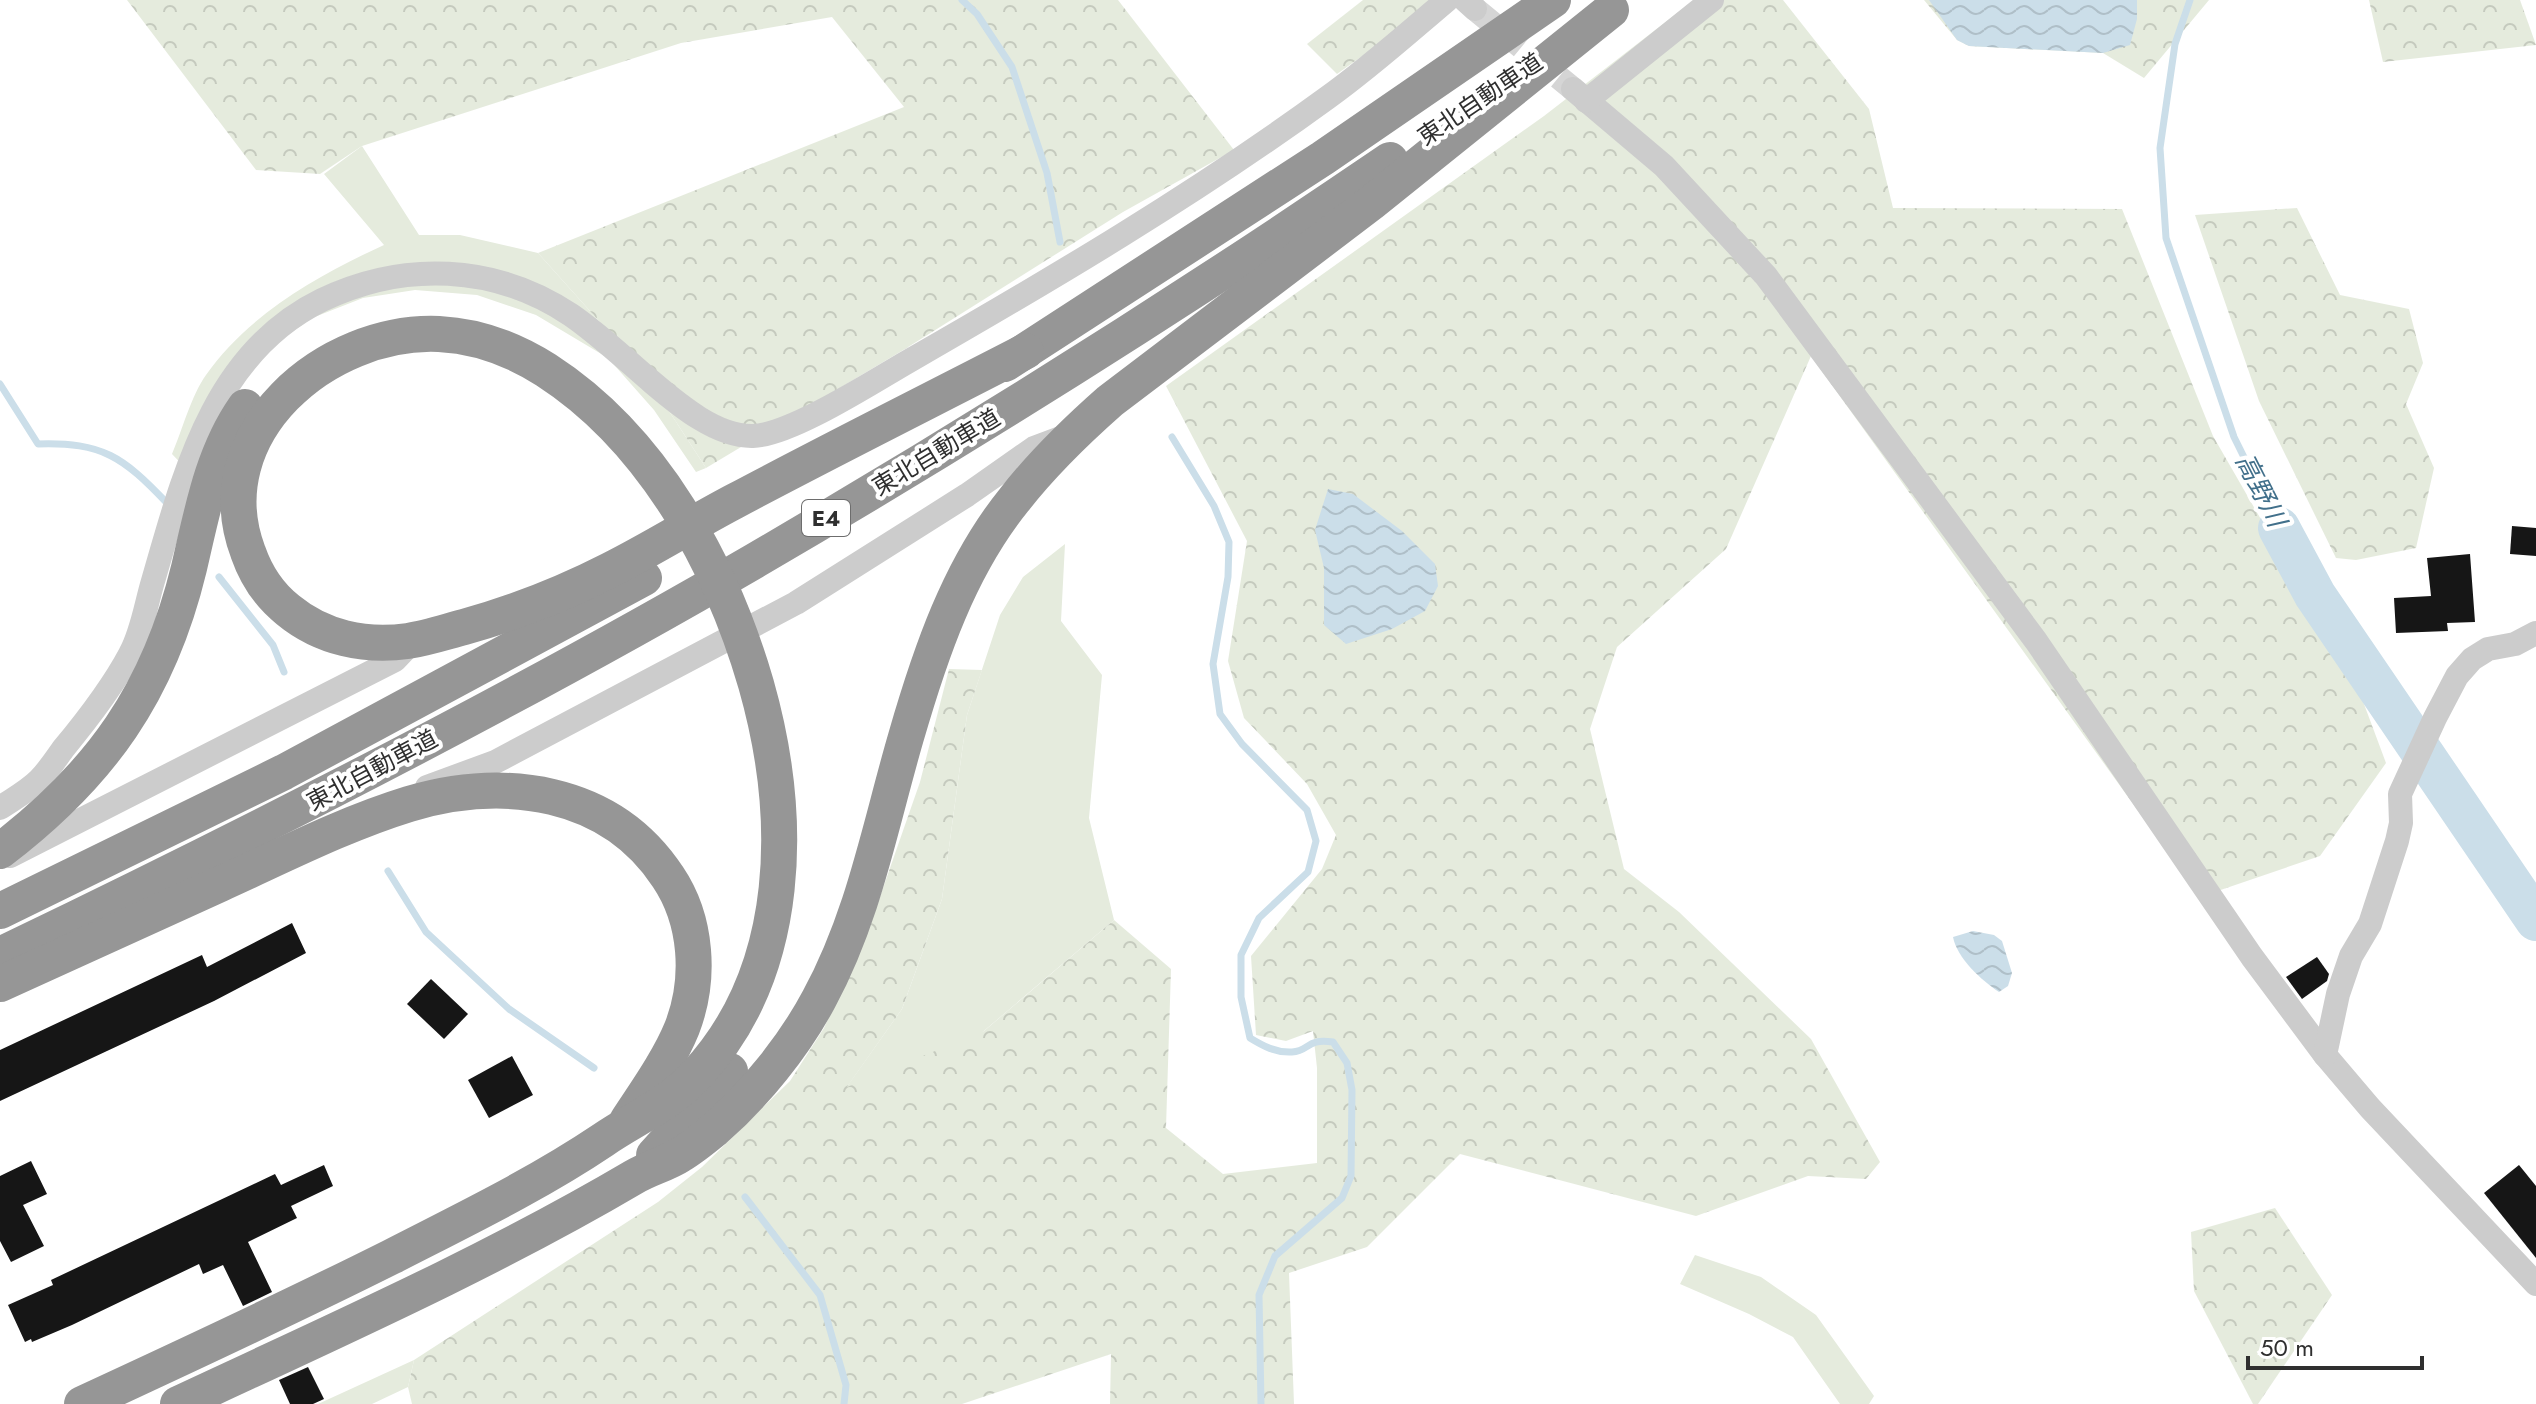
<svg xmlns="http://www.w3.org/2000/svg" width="2536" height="1404" viewBox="0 0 2536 1404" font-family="Jost,'Noto Sans JP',sans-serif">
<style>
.green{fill:#e5ebdd}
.forest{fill:url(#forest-crowns)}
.water{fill:url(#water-waves)}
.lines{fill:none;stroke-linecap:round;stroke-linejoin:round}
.stream{stroke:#cbdee9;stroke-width:7}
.river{stroke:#cbdee9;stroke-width:42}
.building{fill:#161616}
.minor-tunnel{stroke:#d5d5d5;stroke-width:24;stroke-dasharray:24 12;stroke-linecap:butt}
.minor{stroke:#ccc;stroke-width:24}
.highway{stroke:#969696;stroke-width:36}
.labels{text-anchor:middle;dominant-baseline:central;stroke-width:8;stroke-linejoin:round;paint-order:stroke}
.shield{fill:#fff;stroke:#6d6d6d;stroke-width:2}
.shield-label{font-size:22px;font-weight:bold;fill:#2f2f2f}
.street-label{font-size:24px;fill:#2f2f2f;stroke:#fff}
.water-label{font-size:26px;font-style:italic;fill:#42708b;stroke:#fff}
</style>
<defs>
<pattern id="forest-crowns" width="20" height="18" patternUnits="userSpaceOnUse" patternTransform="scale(2)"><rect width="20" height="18" fill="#e5ebdd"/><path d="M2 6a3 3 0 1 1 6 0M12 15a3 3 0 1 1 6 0" fill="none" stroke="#c5cabe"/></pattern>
<pattern id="water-waves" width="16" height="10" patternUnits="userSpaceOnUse" patternTransform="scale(2)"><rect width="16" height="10" fill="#cbdee9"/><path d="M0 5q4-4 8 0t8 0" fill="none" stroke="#afbfc8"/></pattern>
</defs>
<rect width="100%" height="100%" fill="#fff"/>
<g class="green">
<path d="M362 146 419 235H460L538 253 641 368 706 468 696 472 654 410 608 358 536 315 477 295 415 290 363 298 312 318 272 346 230 395 191 474 172 454C182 431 191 396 206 375 248 315 318 275 384 245L324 174Z"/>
<polygon points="1065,544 1061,621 1102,675 1089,818 1114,920 978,1036 846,1088 902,1009 942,899 967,715 1000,615 1023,577"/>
<polygon points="1695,1255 1761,1277 1816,1315 1874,1396 1869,1404 1840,1404 1793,1337 1749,1314 1680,1284"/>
<polygon points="414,1360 408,1387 372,1404 318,1404"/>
</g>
<g class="forest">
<polygon points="127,0 1118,0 1234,150 1123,212 905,349 706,468 641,368 538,253 904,107 832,17 681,43 362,146 320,174 256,170"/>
<polygon points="1363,0 1441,0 1337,74 1307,44"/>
<polygon points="1694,0 1783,0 1869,109 1893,208 2122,209 2213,436 2358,688 2386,763 2320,856 2200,897 1811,356 1726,549 1617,647 1590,729 1624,869 1679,912 1811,1039 1880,1162 1866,1179 1808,1176 1696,1216 1460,1154 1367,1247 1289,1273 1294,1404 1110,1404 1111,1354 962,1404 412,1404 408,1387 414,1360 658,1202 702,1167 790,1081 824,1028 868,931 920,782 949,669 982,670 967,715 942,899 902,1009 847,1087 984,1031 1114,920 1171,969 1166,1128 1223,1174 1317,1163 1317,1068 1313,1031 1286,1041 1256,1035 1251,956 1322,869 1336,835 1307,784 1244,718 1228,661 1247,541 1166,386 1544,116"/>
<polygon points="1924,0 2209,0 2144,78 2103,53 1969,46 1957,40"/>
<polygon points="2369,0 2520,0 2536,45 2383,62"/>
<polygon points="2297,208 2340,295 2409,309 2423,363 2406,404 2434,468 2416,548 2356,560 2336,558 2259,401 2195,215"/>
<polygon points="2275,1208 2332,1295 2258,1404 2253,1404 2194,1291 2191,1232"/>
</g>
<g class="water">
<polygon points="1929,0 2137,0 2137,19 2130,45 2103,53 1969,46 1957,40"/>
<polygon points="1328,489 1353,494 1402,531 1435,564 1438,586 1425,611 1392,629 1346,644 1324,625 1324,568 1315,530"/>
<path d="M1973 931 1994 935 2002 941 2012 973 2008 986 1999 992C1981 980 1957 958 1953 937Z"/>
</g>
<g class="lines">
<g class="stream">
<polyline points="962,0 977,14 1012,67 1047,173 1060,242"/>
<polyline points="2190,0 2175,44 2160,148 2166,238 2234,437 2279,528"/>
<path d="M0 384 38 444C103 442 123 457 167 503"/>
<path d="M1172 437 1214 506 1229 542 1228 577 1213 664 1220 714 1242 744 1307 810 1316 841 1308 872 1259 918 1241 955V997L1250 1038C1263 1046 1276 1053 1292 1052 1310 1051 1306 1038 1333 1042L1347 1063 1352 1090 1351 1176 1342 1198 1275 1256 1259 1295 1261 1404"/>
<polyline points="219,577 273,645 284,672"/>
<polyline points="388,871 426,932 509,1009 594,1068"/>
<polyline points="745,1197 820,1295 846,1385 844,1404"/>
</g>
<polyline class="river" points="2279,528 2315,595 2536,920"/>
</g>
<g class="building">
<polygon points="2512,526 2536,528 2536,556 2510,554"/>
<polygon points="2470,554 2475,622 2447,623 2448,631 2396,633 2394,598 2431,596 2427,558"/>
<polygon points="292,923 306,953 214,1001 0,1101 0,1050 202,955 207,967"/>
<polygon points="2317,957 2329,974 2327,981 2302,999 2286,977"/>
<polygon points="431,979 468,1014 444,1039 407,1004"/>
<polygon points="512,1056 533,1095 489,1118 468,1080"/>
<polygon points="31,1161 47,1194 23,1205 44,1246 11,1262 0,1241 0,1176"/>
<polygon points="324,1165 333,1186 291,1206 297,1218 248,1242 272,1292 243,1306 223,1265 203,1274 199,1264 72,1325 32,1342 31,1339 25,1342 8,1305 53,1285 51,1280 275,1174 281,1185"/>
<polygon points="2519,1165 2536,1186 2536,1258 2484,1193"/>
<polygon points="308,1367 324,1399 313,1404 290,1404 279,1380"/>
</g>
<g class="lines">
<polyline class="minor-tunnel" points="1475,9 1573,89"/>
<g class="minor">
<polyline points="1465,0 1475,9"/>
<polyline points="1573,89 1664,166 1766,276 2036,641 2252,957 2325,1055 2370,1108 2536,1284"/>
<polyline points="1586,101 1712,0"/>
<polyline points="427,787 495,762 796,603 967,495 1034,448 1066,436"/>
<path d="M0 808C13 799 28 791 39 780 48 771 56 759 63 749 87 720 112 688 130 654 142 633 146 604 153 581 184 474 213 353 322 300 403 261 495 264 571 315 600 335 626 360 653 383 679 405 717 437 753 436 791 435 874 381 909 361 1052 279 1194 195 1327 98 1369 68 1408 33 1447 0"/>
<polyline points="10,856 395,660 414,640"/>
<polyline points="2325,1055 2338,994 2351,956 2370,924 2397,841 2401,823 2400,794 2435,718 2457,676 2472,659 2488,649 2515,644 2536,633"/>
</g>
<g class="highway">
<polyline points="1005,364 1323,158 1553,0"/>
<path d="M0 851C101 774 159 692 189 568 202 513 212 454 245 407"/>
<polyline points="0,911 284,772 644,578"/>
<path d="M0 955C256 832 510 703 756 560 972 434 1183 301 1390 160"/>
<path d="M0 984C73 951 147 917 220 884 282 856 344 824 409 804 504 776 610 789 668 877 697 920 701 979 682 1028 669 1060 646 1092 627 1121"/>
<polyline points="654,1155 730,1071"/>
<path d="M82 1404C186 1356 289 1308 391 1257 463 1220 536 1185 603 1140 635 1118 670 1104 696 1075 794 970 793 814 756 684 721 564 653 439 546 370 513 349 479 336 439 334 327 329 203 433 248 552 256 575 269 595 288 610 322 638 365 647 408 641 427 638 445 632 464 627 514 613 563 594 610 570 652 549 693 523 735 501 831 450 929 401 1026 351"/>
<path d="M178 1404C332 1332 488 1263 634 1177 649 1168 666 1164 680 1155 692 1148 704 1138 715 1129 755 1094 794 1046 819 999 864 916 880 826 906 737 930 654 959 568 1014 500 1042 464 1076 431 1110 401L1371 203 1611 10"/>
</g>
</g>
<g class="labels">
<rect class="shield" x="802" y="500" width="48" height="36" rx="6"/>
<g class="shield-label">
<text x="826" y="518">E4</text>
</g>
<g class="street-label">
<text transform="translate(1480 99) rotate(-34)">東北自動車道</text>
<text transform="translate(936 452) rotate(-31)">東北自動車道</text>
<text transform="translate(372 770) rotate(-28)">東北自動車道</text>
</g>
<g class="water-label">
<text transform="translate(2261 490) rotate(63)">高野川</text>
</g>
</g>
<path d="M2248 1356v12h174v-12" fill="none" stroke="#2f2f2f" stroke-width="4"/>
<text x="2260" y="1356" font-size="24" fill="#2f2f2f" stroke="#ffffff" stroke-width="6" paint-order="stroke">50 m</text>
</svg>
